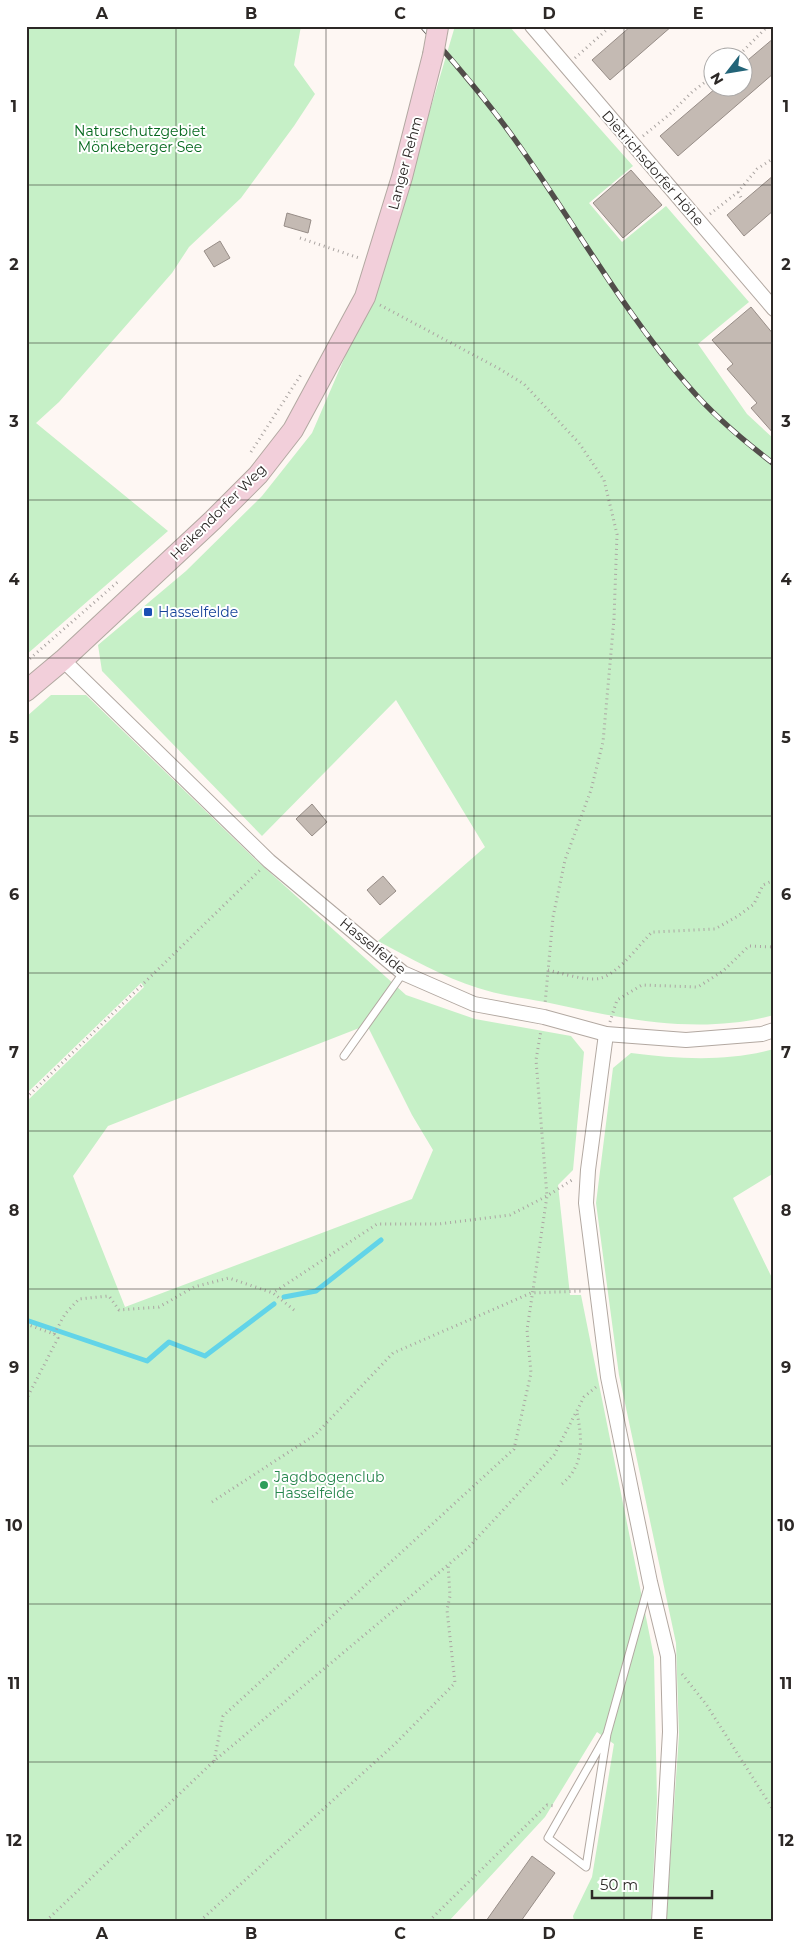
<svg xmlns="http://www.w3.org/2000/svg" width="800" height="1947" viewBox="0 0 800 1947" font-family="Montserrat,sans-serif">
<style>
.green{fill:#c6f0c7;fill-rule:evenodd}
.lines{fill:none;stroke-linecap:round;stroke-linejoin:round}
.stream{stroke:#62d4e8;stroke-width:5}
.building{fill:#c4bab3;stroke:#978d87}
.lane-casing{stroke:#b2a8a1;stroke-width:9}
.street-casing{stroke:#b2a8a1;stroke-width:16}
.secondary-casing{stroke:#b2a8a1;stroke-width:22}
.path{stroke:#aba5a2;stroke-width:3;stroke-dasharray:1 4;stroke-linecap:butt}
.lane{stroke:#fff;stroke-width:7}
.street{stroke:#fff;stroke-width:14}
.secondary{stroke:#f2cfda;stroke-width:20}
.rail-casing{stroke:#524e4b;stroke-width:5.5}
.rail{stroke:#fff;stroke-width:4;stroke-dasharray:11;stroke-linecap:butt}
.secondary-bridge-casing{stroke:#b2a8a1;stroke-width:22;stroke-linecap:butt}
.secondary-bridge{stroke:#f2cfda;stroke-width:20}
.grid{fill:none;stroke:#2c2826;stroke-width:1;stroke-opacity:0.55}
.transit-dot{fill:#1a4fb4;stroke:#fff;stroke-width:2}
.leisure-dot{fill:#2e9e5b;stroke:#fff;stroke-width:2}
.labels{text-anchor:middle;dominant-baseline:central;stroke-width:4;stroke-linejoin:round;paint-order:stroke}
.park-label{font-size:14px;fill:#04681d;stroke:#fff}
.street-label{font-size:14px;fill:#2c2826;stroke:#fff}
.transit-label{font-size:14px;fill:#164399;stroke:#fff;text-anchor:start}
.leisure-label{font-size:14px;fill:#27864d;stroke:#fff;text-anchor:start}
.neatline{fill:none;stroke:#2c2826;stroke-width:2}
.grid-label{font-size:16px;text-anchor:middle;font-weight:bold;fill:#2c2826}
</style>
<rect width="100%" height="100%" fill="#fef7f3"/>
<g class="green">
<polygon points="26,26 301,26 294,65 315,94 294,126 241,198 189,247 172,273 59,402 36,423 168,531 26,655"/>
<path d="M455 26H509L633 166 589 203 622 242 666 206 749 302 698 344 747 414 774 439V1015C698 1036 619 1018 545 1002 523 998 499 995 478 988 443 977 410 958 378 941L485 847 396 700 262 836 102 671 98 645 186 571 262 496 312 433 383 269Z"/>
<path d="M51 695H86L256 860 406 995 475 1019 571 1036 584 1052 573 1170 558 1185 570 1295H581L654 1657 657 1800 651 1921H574L573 1916 592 1877 614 1744 597 1732 545 1817 449 1921H26V1102L144 987 141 983 26 1094V717ZM367 1025 412 1115 433 1150 412 1199 125 1307 73 1176 108 1126Z"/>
<path d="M774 1049V1173L733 1198 774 1282V1921H666L679 1735 676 1643 619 1375 596 1203 613 1068 631 1053C678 1059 728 1062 774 1049Z"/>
</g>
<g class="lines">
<g class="stream">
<polyline points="284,1297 316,1291 381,1240"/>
<polyline points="26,1320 147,1361 169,1342 205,1356 274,1304"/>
</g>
</g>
<g class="building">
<polygon points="631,26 672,26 610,80 592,60"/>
<polygon points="774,38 774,73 678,156 660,136 716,88 742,88 742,65"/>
<polygon points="631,170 662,205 623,238 593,203"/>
<polygon points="774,175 774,210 744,236 727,215"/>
<polygon points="287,213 311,220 308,233 284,226"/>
<polygon points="220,241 230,258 214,267 204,251"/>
<polygon points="751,307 774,335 774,434 751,408 757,403 727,369 733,364 712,340"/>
<polygon points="312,804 327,822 312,836 296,819"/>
<polygon points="383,876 396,891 380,905 367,890"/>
<polygon points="532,1856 555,1873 521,1921 486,1921"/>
</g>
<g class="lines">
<g class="lane-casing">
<g id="lane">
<polyline points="344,1056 403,973"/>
<polyline points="607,1734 548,1838 586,1867 607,1734 648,1587"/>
</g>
</g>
<g class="street-casing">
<g id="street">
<polyline points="532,26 774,309"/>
<polyline points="63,660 269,861 403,973 474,1004 544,1017 606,1034 686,1040 762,1034 774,1030"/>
<polyline points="606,1034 588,1170 586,1203 608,1377 650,1582 668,1656 670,1732 659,1921"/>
</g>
</g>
<g class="secondary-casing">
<polyline id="secondary" points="26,691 63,660 213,520 258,475 293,430 365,297 402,177 433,55"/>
</g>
<g class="path">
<polyline points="575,58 611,26"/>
<polyline points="736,58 768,26"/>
<polyline points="643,136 670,114 693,91 712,77"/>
<polyline points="738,192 743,201"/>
<polyline points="710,214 738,192 757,169 774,158"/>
<polyline points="300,238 359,258"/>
<polyline points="380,305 498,368 524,384 579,443 604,480 617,534 614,619 603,742 591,790 565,860 553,917 545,1004"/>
<polyline points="251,452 302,373"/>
<polyline points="26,662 120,580"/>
<path d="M548 970C561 973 588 982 601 978 619 973 639 945 652 932L715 929 738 916 754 904 763 885 774 880"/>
<polyline points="610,1022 617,1000 642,985 698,987 723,971 749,946 774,947"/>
<polyline points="26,1098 260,870"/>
<polyline points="294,1310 273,1293 377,1224 439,1224 510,1215 547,1196 572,1180"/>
<polyline points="26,1324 54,1334 58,1338 26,1400"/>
<polyline points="54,1334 65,1314 79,1299 109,1296 119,1310 159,1307 194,1287 229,1278 273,1293"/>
<path d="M562 1484C585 1465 582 1439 577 1412"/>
<polyline points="212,1502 315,1435 393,1353 531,1293 583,1291"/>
<polyline points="682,1674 706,1704 774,1811"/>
<polyline points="214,1761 223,1716 514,1449 531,1373 527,1330 547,1196 536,1060 541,1030"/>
<polyline points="46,1921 214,1761 467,1549 554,1455 584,1397 596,1387"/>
<polyline points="200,1921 396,1743 455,1683 447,1610 450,1596 448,1564"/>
<polyline points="429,1921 547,1805 555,1806"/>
</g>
<use href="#lane" class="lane"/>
<use href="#street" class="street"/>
<use href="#secondary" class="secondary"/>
<g class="rail-casing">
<path id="rail" d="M422 26C454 62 485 98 513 137 573 220 622 311 690 388 714 416 744 441 774 464"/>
</g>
<use href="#rail" class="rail"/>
<g class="secondary-bridge-casing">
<polyline id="secondary-bridge" points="433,55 438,27"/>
</g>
<use href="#secondary-bridge" class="secondary-bridge"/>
</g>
<path class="grid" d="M176 26V1921M326 26V1921M474 26V1921M624 26V1921M26 185H774M26 343H774M26 500H774M26 658H774M26 816H774M26 973H774M26 1131H774M26 1289H774M26 1446H774M26 1604H774M26 1762H774"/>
<rect class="transit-dot" x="143" y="607" width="10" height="10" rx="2.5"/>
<circle class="leisure-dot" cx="264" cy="1485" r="5"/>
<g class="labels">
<g class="park-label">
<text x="140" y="131">Naturschutzgebiet<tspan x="140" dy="16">Mönkeberger See</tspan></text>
</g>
<g class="street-label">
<text transform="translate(405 163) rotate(-75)">Langer Rehm</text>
<text transform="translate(653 168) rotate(49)">Dietrichsdorfer Höhe</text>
<text transform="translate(218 512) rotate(-45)">Heikendorfer Weg</text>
<text transform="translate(373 946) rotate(39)">Hasselfelde</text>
</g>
<g class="transit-label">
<text x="158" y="612">Hasselfelde</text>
</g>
<g class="leisure-label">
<text x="274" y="1477">Jagdbogenclub<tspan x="274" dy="16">Hasselfelde</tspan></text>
</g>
</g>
<rect width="800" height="1947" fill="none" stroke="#ffffff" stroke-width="55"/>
<g transform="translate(728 72) rotate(239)"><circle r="24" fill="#ffffff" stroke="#aba9a8"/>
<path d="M0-4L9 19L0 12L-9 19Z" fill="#236478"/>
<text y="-8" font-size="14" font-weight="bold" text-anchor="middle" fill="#2c2826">N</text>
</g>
<path d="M592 1890v8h120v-8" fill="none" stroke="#2c2826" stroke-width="2.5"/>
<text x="600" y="1890" font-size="15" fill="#2c2826" stroke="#ffffff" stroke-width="4" paint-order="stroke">50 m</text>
<rect x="28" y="28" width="744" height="1892" class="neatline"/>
<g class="grid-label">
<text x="102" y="19">A</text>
<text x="251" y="19">B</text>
<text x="400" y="19">C</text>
<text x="549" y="19">D</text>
<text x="698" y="19">E</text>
<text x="14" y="112">1</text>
<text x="786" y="112">1</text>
<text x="14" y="270">2</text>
<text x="786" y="270">2</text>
<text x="14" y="427">3</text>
<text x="786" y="427">3</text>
<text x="14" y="585">4</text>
<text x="786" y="585">4</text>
<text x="14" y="743">5</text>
<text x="786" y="743">5</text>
<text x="14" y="900">6</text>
<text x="786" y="900">6</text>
<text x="14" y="1058">7</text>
<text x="786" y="1058">7</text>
<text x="14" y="1216">8</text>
<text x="786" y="1216">8</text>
<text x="14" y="1373">9</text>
<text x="786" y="1373">9</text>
<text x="14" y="1531">10</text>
<text x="786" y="1531">10</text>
<text x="14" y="1689">11</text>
<text x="786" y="1689">11</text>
<text x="14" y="1846">12</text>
<text x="786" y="1846">12</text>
<text x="102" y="1939">A</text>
<text x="251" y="1939">B</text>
<text x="400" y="1939">C</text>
<text x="549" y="1939">D</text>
<text x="698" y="1939">E</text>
</g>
</svg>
